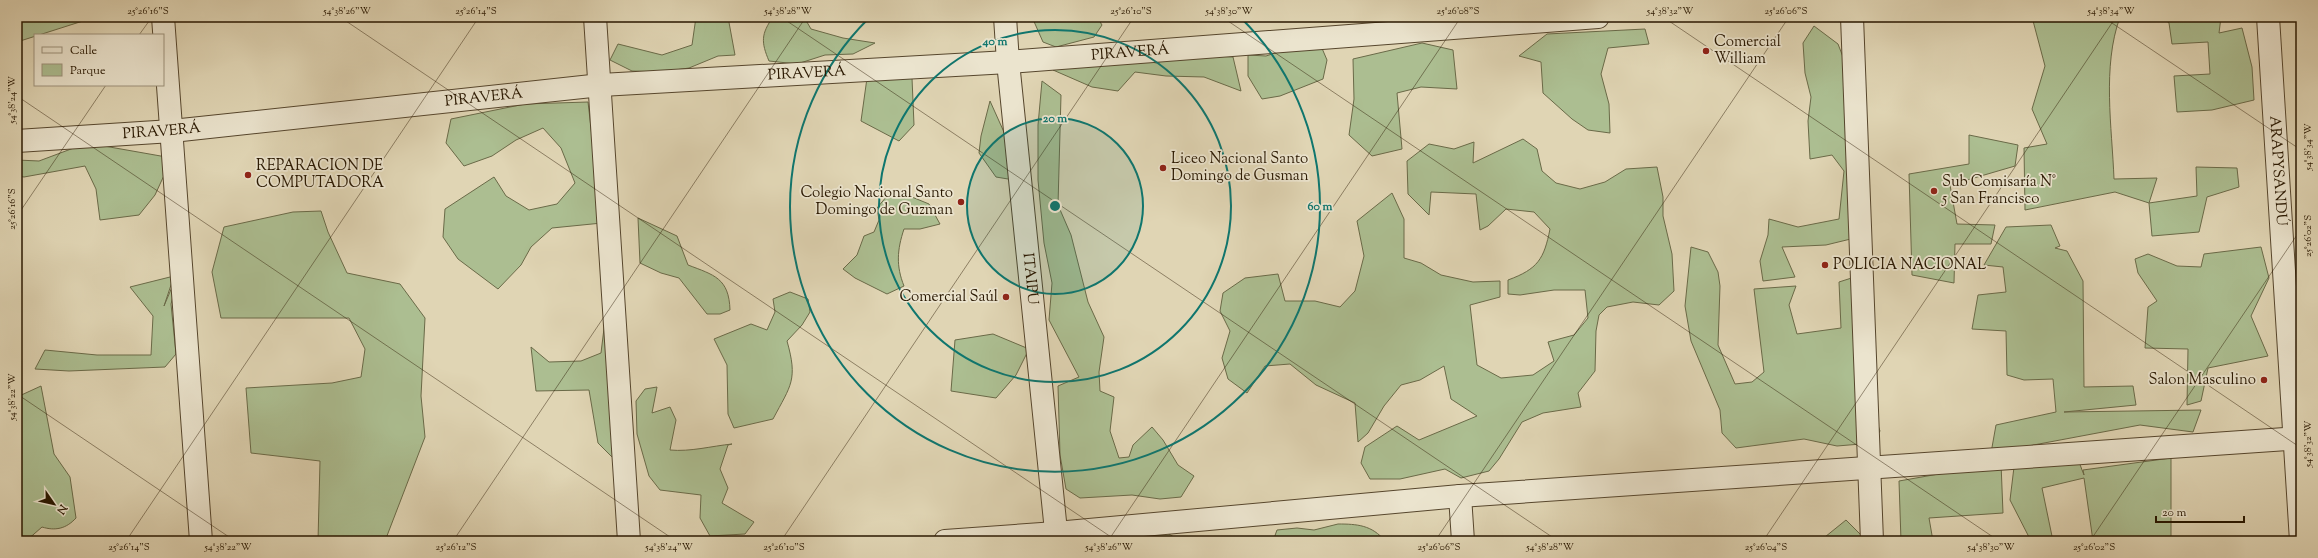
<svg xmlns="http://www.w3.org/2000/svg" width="2318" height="558" viewBox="0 0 2318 558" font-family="'Sorts Mill Goudy',serif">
<rect width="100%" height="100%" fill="#e0d5b4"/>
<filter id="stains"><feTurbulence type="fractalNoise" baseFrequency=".005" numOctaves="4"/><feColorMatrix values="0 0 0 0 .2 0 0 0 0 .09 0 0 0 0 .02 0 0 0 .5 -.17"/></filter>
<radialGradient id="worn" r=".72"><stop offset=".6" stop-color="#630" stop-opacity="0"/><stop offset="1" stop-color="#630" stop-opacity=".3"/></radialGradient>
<g fill="#acbe91" stroke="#6a6a48">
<polygon points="17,17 105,17 86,20 17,42"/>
<polygon points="696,17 728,17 735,55 718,56 689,68 661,72 632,71 610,60 618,44 662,55 692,45"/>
<path d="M773 17H804L811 29 843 38 875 43 853 54 825 55 797 64 769 61C761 42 761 34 773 17Z"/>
<polygon points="1032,17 1097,17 1102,25 1094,37 1056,47 1043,42"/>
<path d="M2032 17H2120C2102 67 2112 127 2114 179L2157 178 2149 203 2197 196 2196 167 2237 168 2239 187 2207 197 2199 232 2152 236 2149 203 2115 192 2025 210 2024 148 2047 144 2032 109 2045 66Z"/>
<polygon points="2162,17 2221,17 2219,33 2242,28 2252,67 2254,100 2212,110 2177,112 2174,76 2210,74 2208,42 2172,44 2169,23"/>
<polygon points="1814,26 1838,44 1850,75 1863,236 1826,245 1782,247 1795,277 1763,281 1760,261 1768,235 1769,219 1798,227 1839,219 1844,171 1832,155 1810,159 1808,121 1811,97 1805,73 1803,43"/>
<polygon points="1645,29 1649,44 1608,48 1601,74 1609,104 1610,133 1588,130 1572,119 1543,93 1541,62 1519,56 1547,34"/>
<polygon points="1318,39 1327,60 1323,79 1280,96 1262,99 1248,76 1248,55 1266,56"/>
<polygon points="1422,43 1453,50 1457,89 1421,87 1397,93 1402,149 1372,156 1349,135 1354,99 1353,59"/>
<polygon points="1182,54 1233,57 1241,91 1204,77 1166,76 1135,72 1118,91 1092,87 1053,70 1078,63 1136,58 1156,63"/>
<polygon points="867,78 912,78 914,125 899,141 861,121"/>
<polygon points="1042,81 1061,95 1058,205 1071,235 1088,302 1104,337 1099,372 1100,391 1114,397 1110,431 1119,458 1129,457 1133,445 1152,427 1163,440 1178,465 1194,476 1181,497 1160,499 1132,495 1080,498 1066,489 1060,455 1058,386 1079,377 1049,320 1052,283 1044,243 1038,180 1038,125"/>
<polygon points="990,101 1017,161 1014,180 996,177 979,153 981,136"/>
<polygon points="588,102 602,223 552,228 531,247 521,265 498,289 458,259 443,237 445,209 494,177 506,196 529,210 557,204 575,183 561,148 543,128 516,140 492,156 464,166 446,143 451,119 525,104"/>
<polygon points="1969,135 2018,145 2015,166 1950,185 1957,224 1995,225 1991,244 1955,244 1954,283 1912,275 1909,174 1969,164"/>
<path d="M1523 139 1537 149 1542 171 1556 183 1580 189 1605 182 1626 169 1657 167 1663 197V216L1672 254 1674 291 1659 305 1633 302 1607 307 1599 315 1596 331 1595 371 1578 393 1581 407 1543 413 1522 422 1499 459 1489 471 1461 478 1445 469 1400 479H1370L1361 463 1365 447 1397 426 1419 440 1477 416 1451 399 1444 366 1420 380 1401 385 1384 406 1368 433 1358 442 1355 403 1316 385 1290 364 1265 366 1247 393 1228 379 1222 358 1230 331 1220 311 1223 293 1245 278 1278 274 1285 301H1315L1340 307 1355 291 1364 256 1357 221 1392 193 1404 219V258L1421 263 1441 275 1473 282 1500 281V297L1470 305 1477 365 1501 378 1533 375 1554 361 1548 342 1574 335 1588 318 1585 290H1554L1520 295 1508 294V280C1538 269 1544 259 1550 229L1534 212 1506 209 1488 226 1480 230 1476 194 1431 192 1429 215 1408 194 1407 161 1429 144 1454 149 1474 142 1473 163Z"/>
<polygon points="87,143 172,158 155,195 139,215 100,220 96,189 85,166 24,177 17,176 17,160 39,161"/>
<path d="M907 195 929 204 940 224 920 229H904C897 250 896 266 904 286L887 294 855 278 843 269 857 255 864 236 874 232 879 220 877 208 887 196Z"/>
<polygon points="321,211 328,232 347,273 400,284 425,318 421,396 425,437 385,541 318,541 320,461 251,453 246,388 332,383 361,377 365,349 349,318 221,318 212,272 224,227 293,212"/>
<path d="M638 218 677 236 688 265C714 275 729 278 730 310L720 314H707L679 278 661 273 640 263Z"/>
<polygon points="2051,225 2060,246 2055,248 2067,251 2083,281 2084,387 2133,386 2136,405 2064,412 2201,410 2193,432 2140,425 1991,453 1996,425 2056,412 2053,379 2024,380 2007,375 2006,331 1972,329 1978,295 2006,292 2003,267 1984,265 2006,227"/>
<polygon points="1691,247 1708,252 1718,272 1720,286 1718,345 1735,384 1752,382 1764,372 1754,289 1796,286 1789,305 1797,334 1841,328 1839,282 1864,274 1869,400 1880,431 1873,443 1837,446 1804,439 1736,448 1722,433 1720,410 1691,341 1685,306"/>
<polygon points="2261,247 2269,278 2251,316 2268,356 2208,368 2201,401 2187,405 2188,349 2145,348 2148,307 2157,301 2138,273 2135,259 2148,254 2177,266 2201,267 2204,254"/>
<polygon points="180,268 171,304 176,354 165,367 69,371 35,369 45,350 97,355 151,355 153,316 130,287 174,276 164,306"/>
<path d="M790 292 808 299 810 312 802 325 787 341C798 380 791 385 773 419L734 428 728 414 727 365 714 339 751 324 767 330 775 312 773 299Z"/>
<polygon points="606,312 617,462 598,443 589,390 536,391 531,347 549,362 581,361 601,353"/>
<polygon points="993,334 1029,349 1016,375 996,398 951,391 955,340"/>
<path d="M41 386 54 454 70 477 76 518C66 529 55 531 42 527L26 541H17V397Z"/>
<path d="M657 387 652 413 670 407 676 420 670 450C690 452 712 446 732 444L728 445 720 469 728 488 722 503 754 522 745 534 710 536 700 518 701 495 660 490 649 476 637 434 636 401 645 389Z"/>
<polygon points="2171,458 2171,541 2093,541 2084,478 2042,488 2053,541 2031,541 2010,500 2014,467 2079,462 2084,475 2083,470"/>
<polygon points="2001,463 2003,513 1929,518 1933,541 1901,541 1899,481"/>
<polygon points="1846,520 1867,541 1820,541"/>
<path d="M1338 524C1357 524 1372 525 1385 541H1273L1277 530 1297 528 1314 530Z"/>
<polygon points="1167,533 1181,541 1086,541"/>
</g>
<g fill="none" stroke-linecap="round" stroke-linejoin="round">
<g stroke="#56462d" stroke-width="24">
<g id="minor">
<polyline points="163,17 201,541"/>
<polyline points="595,17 629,541"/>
<path id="s1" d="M1005 17 1008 62 1057 541"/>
<polyline points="1852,17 1872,541"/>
<path id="s2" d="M2268 17 2301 541"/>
<path id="s3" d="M17 141 172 131 601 85 1008 62 1598 17"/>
<polyline points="1460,496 1463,541"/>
<polyline points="945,541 1056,533 1460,496 2301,438"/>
</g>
</g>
<use href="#minor" stroke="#ebe4ce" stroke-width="22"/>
</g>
<path fill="none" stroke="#281700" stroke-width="1" stroke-opacity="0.45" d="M340 17 1117 541M781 17 1558 541M1222 17 1999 541M1663 17 2301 448M2103 17 2301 150M139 35 152 17M17 96 676 541M17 216 106 85M17 394 235 541M126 541 479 17M453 541 806 17M781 541 1134 17M1108 541 1461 17M1435 541 1789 17M1763 541 2116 17M2090 541 2301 229"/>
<circle cx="1055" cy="206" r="88" fill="#0f766e" fill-opacity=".12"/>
<g fill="none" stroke="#0f766e" stroke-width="2">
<circle cx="1055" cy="206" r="88"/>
<circle cx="1055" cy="206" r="176"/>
<path d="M1242 19A265 265 0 1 1 868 19"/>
</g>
<g fill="#8f2418" stroke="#ebe4ce" stroke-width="1.5">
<circle cx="1706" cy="51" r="4"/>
<circle cx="1163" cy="168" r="4"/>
<circle cx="248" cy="175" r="4"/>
<circle cx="1934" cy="191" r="4"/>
<circle cx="961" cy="202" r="4"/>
<circle cx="1825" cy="265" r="4"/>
<circle cx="1006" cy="297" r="4"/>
<circle cx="2264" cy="380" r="4"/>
</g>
<g text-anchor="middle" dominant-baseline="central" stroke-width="3.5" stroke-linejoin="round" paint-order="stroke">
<g font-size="15" fill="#281700" stroke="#ebe4ce" text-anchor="start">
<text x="1714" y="42">Comercial<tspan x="1714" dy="17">William</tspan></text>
<text x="1171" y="159">Liceo Nacional Santo<tspan x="1171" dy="17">Domingo de Gusman</tspan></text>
<text x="256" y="166">REPARACION DE<tspan x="256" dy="17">COMPUTADORA</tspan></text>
<text x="1942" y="182">Sub Comisaría N°<tspan x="1942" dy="17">5 San Francisco</tspan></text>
<text x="953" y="193" text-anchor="end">Colegio Nacional Santo<tspan x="953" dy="17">Domingo de Guzman</tspan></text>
<text x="1833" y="265">POLICIA NACIONAL</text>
<text x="998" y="297" text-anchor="end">Comercial Saúl</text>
<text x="2256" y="380" text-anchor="end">Salon Masculino</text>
</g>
<g font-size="15" fill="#281700" stroke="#ebe4ce">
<text stroke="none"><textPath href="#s3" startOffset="1117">PIRAVERÁ</textPath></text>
<text stroke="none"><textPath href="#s3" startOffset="793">PIRAVERÁ</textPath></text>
<text stroke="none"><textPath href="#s3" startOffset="469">PIRAVERÁ</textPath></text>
<text stroke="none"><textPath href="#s3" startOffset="145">PIRAVERÁ</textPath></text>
<text stroke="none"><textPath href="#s2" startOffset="154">ARAPYSANDÚ</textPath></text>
<text stroke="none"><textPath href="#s1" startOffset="263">ITAIPU</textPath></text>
</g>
</g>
<circle cx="1055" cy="206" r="6" fill="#0f766e" stroke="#ebe4ce" stroke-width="2"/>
<g font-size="12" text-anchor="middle" font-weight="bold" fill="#0f766e" stroke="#ebe4ce" stroke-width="3.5" stroke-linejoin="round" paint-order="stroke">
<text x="995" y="45">40 m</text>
<text x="1055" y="122">20 m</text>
<text x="1320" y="210">60 m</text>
</g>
<rect width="2318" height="558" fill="none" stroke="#e0d5b4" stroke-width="44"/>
<rect x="34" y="34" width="130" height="52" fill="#ebe4ce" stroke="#9d927c"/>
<rect x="42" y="47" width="20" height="6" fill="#ebe4ce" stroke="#9d927c"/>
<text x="70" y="54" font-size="12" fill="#281700">Calle</text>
<rect x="42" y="64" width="20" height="12" fill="#acbe91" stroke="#9d927c"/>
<text x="70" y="74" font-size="12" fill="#281700">Parque</text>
<g transform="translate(54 504) rotate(124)" stroke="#ebe4ce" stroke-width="3" paint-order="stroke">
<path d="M0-3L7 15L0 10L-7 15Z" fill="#281700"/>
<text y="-6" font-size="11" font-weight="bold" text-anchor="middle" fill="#281700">N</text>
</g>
<path d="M2156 516v6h88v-6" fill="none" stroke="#281700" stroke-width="2"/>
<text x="2162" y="516" font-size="12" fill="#281700" stroke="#ebe4ce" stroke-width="3" paint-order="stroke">20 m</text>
<rect x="22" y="22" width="2274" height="514" fill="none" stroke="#281700" stroke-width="1.5"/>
<g font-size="10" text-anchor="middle" fill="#281700">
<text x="148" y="14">25°26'16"S</text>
<text x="347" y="14">54°38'26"W</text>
<text x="476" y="14">25°26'14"S</text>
<text x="788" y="14">54°38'28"W</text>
<text x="1131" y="14">25°26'10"S</text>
<text x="1229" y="14">54°38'30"W</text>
<text x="1458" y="14">25°26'08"S</text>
<text x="1670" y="14">54°38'32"W</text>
<text x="1786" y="14">25°26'06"S</text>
<text x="2111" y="14">54°38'34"W</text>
<text transform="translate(11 100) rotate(-90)" y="4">54°38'24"W</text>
<text transform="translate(2307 147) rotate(-90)" y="4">54°38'34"W</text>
<text transform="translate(11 209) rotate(-90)" y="4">25°26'16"S</text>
<text transform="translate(2307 236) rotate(-90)" y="4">25°26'02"S</text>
<text transform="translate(11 397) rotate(-90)" y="4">54°38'22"W</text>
<text transform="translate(2307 444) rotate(-90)" y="4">54°38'32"W</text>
<text x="129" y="550">25°26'14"S</text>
<text x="228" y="550">54°38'22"W</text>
<text x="456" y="550">25°26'12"S</text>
<text x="669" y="550">54°38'24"W</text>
<text x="784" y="550">25°26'10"S</text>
<text x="1109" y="550">54°38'26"W</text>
<text x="1439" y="550">25°26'06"S</text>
<text x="1550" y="550">54°38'28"W</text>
<text x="1766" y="550">25°26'04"S</text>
<text x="1991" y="550">54°38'30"W</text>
<text x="2094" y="550">25°26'02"S</text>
</g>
<rect width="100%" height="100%" filter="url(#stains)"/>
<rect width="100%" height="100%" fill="url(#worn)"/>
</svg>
